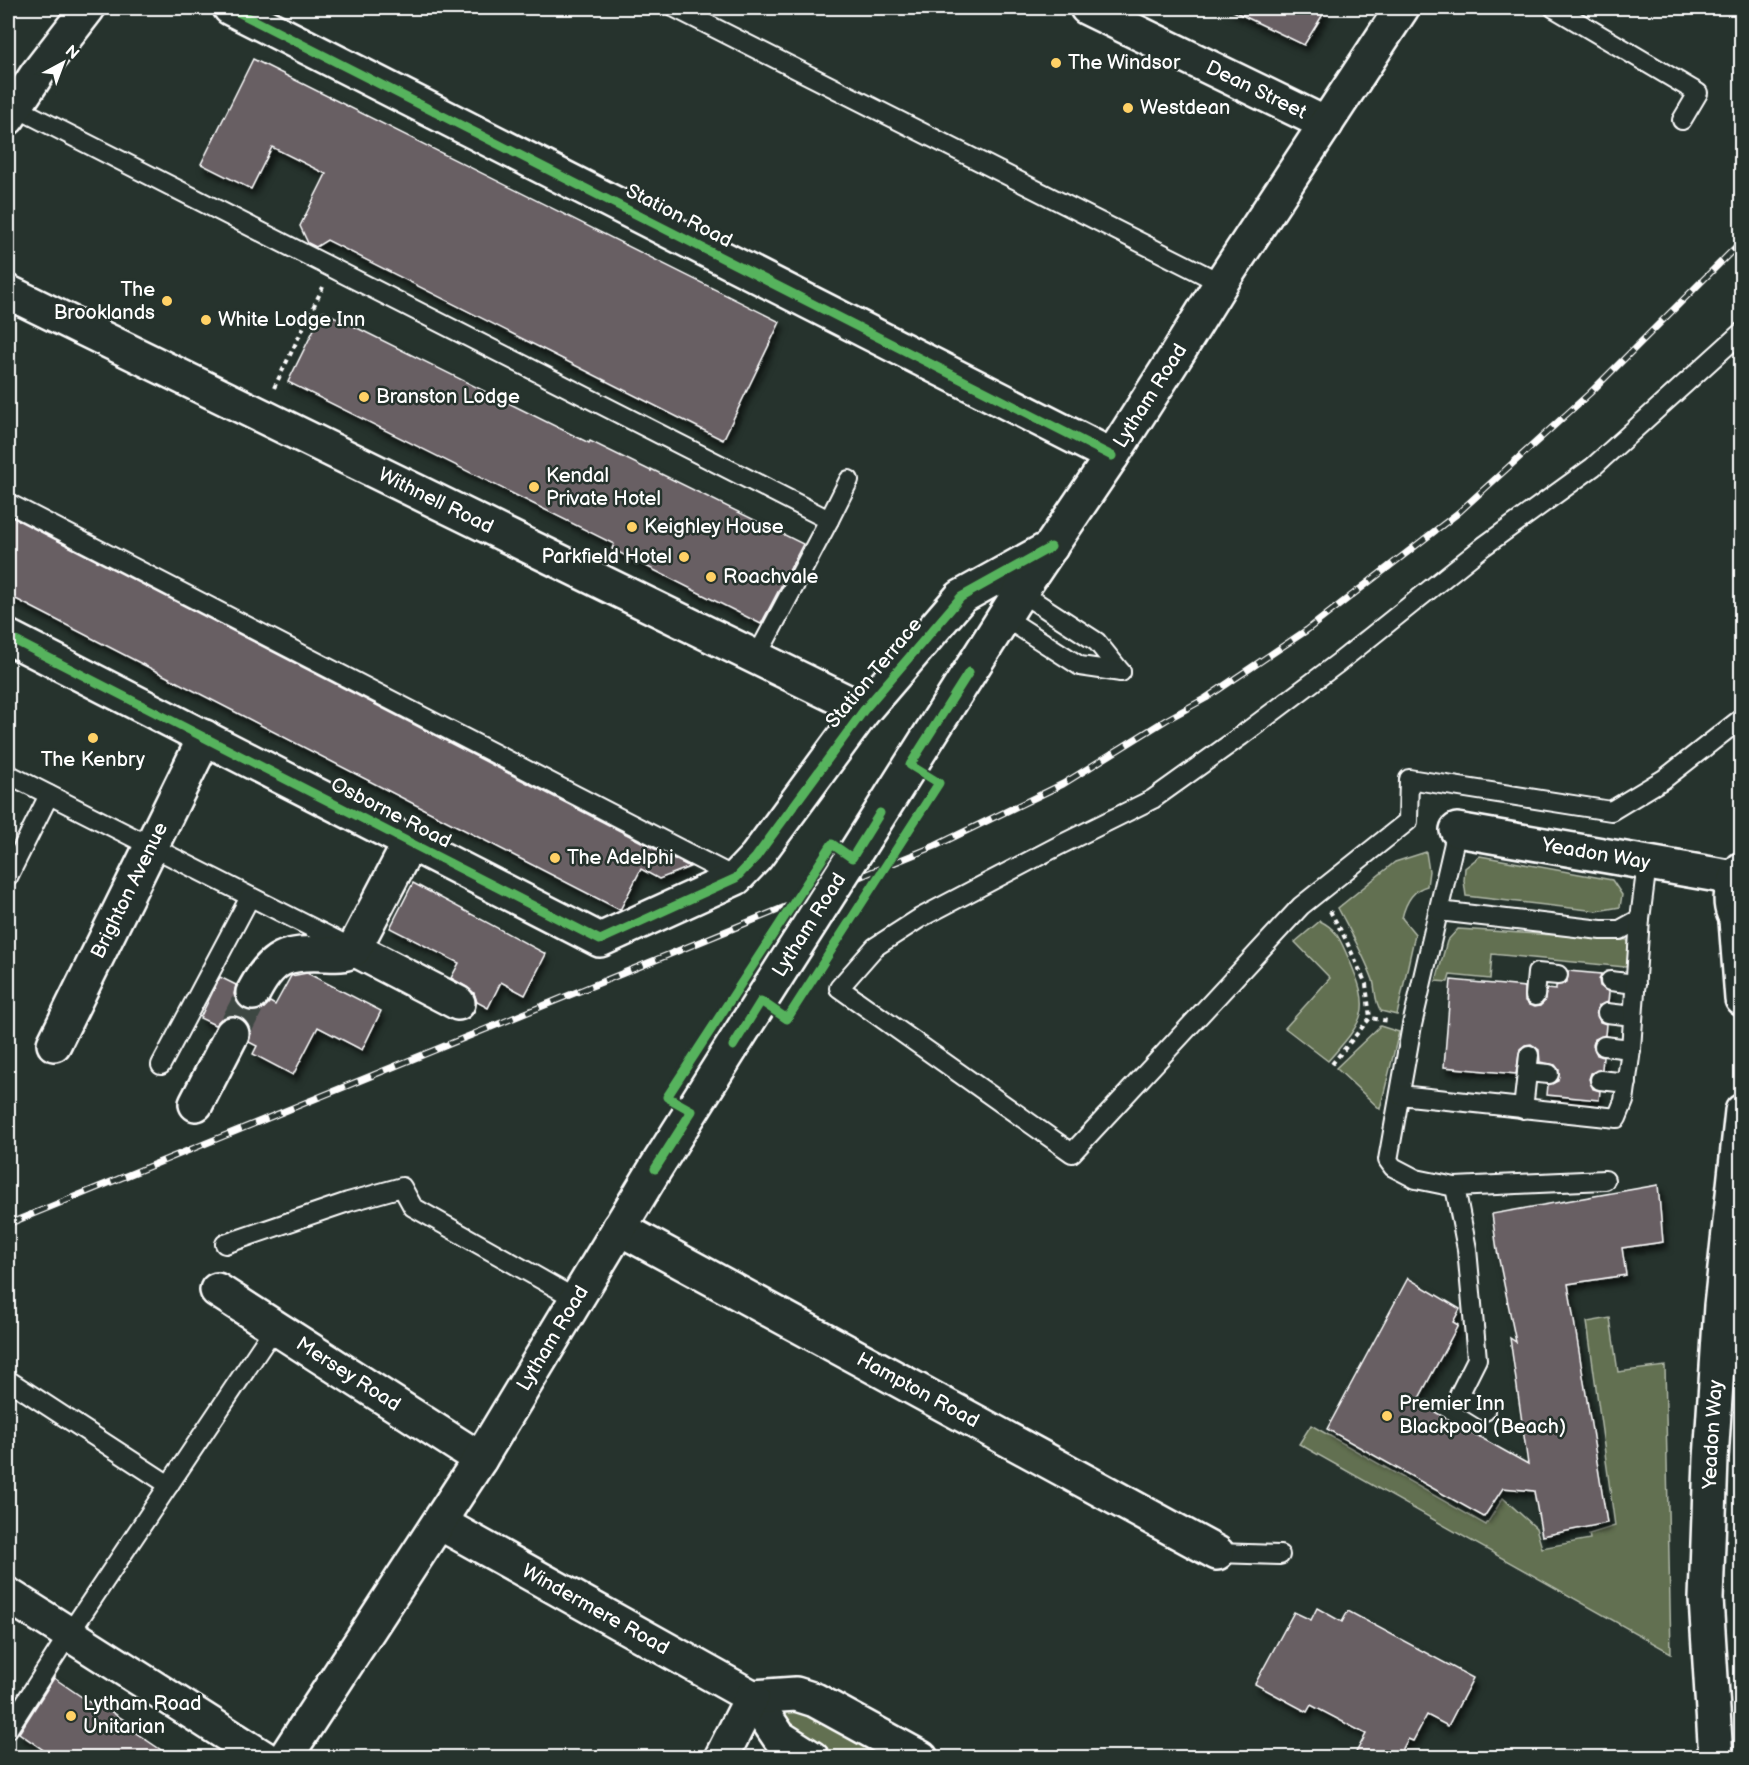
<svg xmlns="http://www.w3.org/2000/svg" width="1749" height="1765" viewBox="0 0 1749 1765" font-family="'Balsamiq Sans',sans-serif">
<defs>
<filter id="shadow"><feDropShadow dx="3.5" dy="6" stdDeviation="3" flood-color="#0009"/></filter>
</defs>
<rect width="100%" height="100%" fill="#26332d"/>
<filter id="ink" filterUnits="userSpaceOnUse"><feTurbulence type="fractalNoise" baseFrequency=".0167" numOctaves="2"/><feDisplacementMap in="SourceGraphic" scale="12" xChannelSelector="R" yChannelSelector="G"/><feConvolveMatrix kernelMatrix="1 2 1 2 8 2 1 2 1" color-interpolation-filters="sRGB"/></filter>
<g filter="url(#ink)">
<g fill="#627051" stroke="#b0b8a8" stroke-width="1.5">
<path d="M1426 852 1429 871 1427 886C1412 890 1405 905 1402 918L1415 934 1397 1015 1381 1011C1374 1001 1376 991 1373 980 1364 955 1350 931 1338 908L1395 862Z"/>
<polygon points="1480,856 1612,880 1622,895 1620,907 1597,911 1466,896 1464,881 1465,868"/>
<path d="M1320 921C1337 929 1340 940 1348 957 1372 1011 1366 1018 1328 1061L1285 1028 1330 978 1295 942Z"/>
<polygon points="1458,929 1620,939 1627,940 1634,948 1630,965 1625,967 1492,954 1490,979 1450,975 1448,982 1436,981 1447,941"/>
<polygon points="1380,1026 1399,1032 1380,1109 1336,1068"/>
<polygon points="1610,1318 1618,1372 1665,1366 1671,1653 1299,1444 1311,1425 1486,1525 1503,1498 1536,1528 1542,1548 1590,1539 1589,1534 1615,1526 1587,1322"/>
<polygon points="785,1694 921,1757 812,1757 768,1721"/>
</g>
<g fill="#685e64" stroke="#fff" stroke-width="1.5" filter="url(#shadow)">
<polygon points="1227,8 1327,8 1304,45"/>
<polygon points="253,59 780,322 723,440 327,240 316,247 308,243 300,226 326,174 272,147 251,189 201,164"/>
<polygon points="323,311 589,443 590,441 651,471 651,469 803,544 761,624 612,549 614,544 288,382"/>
<polygon points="8,515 690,867 659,879 641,869 620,910 8,595"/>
<polygon points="413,883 546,954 525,995 501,982 488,1008 477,1002 474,993 467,987 451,978 459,963 390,928"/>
<polygon points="1568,971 1601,974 1599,980 1600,986 1609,992 1608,1002 1598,1006 1596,1012 1600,1022 1606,1024 1605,1035 1595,1039 1593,1045 1597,1055 1603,1057 1602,1069 1591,1073 1589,1079 1593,1089 1600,1091 1599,1100 1547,1095 1548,1085 1558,1081 1559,1070 1555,1065 1540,1062 1539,1050 1531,1044 1525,1045 1520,1049 1516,1074 1444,1067 1451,980 1525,987 1525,1001 1529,1005 1535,1007 1540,1006 1544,1002 1547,989 1556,990 1556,986 1567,982"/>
<polygon points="307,973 381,1011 362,1050 318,1027 293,1075 253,1054 257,1046 249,1042 251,1033 248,1024 241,1018 231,1015 221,1019 215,1025 200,1018 220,977 236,985 234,994 237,1003 244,1010 254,1012 263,1009 270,1002 275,1005 291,976"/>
<polygon points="1658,1185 1663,1242 1622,1248 1626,1275 1568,1284 1607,1523 1542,1536 1534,1491 1503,1488 1484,1517 1327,1429 1408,1278 1460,1309 1453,1322 1458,1325 1417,1402 1528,1464 1510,1338 1516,1342 1497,1250 1492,1214"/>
<polygon points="1317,1608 1342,1622 1348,1611 1473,1678 1448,1726 1427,1715 1413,1741 1408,1739 1398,1758 1353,1758 1366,1734 1311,1705 1307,1712 1255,1684 1294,1612 1311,1620"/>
<polygon points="54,1678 98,1708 101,1705 132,1725 130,1729 173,1758 55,1758 19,1733"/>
</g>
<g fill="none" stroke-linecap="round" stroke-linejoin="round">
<polyline stroke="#3c4742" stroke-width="33" stroke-dasharray="33 16" stroke-linecap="butt" points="232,1034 253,993"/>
<g stroke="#fff" stroke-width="22">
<g id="lane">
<polyline points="675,8 1221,283"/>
<polyline points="1554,8 1698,93 1682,120"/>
<polyline points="9,104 829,520 756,658"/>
<polyline points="1742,332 1593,467 1484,546 1338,663 1241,736 1153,799 1058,846 920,918 875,947 839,988 1072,1153 1301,906 1408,821 1409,779 1611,811 1664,779 1742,718"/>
<polyline points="8,503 736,878"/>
<polyline points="829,520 849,480"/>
<polyline points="1020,592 1097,642 1121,672"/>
<polyline points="1004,617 1080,666 1121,672"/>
<polyline points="8,774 352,948"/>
<polyline points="1457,830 1412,1025 1388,1160 1393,1167 1416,1179 1455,1187 1605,1180"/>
<polyline points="8,877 49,795"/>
<polyline points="1439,911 1601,930 1620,930 1640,919 1647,864"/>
<polyline points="1610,981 1636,984"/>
<polyline points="1535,996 1537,973 1558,975"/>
<polyline points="1607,1013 1633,1016"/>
<polyline points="1604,1046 1631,1049"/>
<polyline points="161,1065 250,897"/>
<polyline points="1527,1072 1549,1074"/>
<polyline points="1600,1080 1627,1083"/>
<polyline points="1400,1095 1617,1118 1624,1101 1631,1049 1640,919"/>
<polyline points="1523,1109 1529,1055"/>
<polyline points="1455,1187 1467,1249 1477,1359 1459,1395 1485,1411"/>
<polyline points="225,1244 348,1202 402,1187 413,1207 576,1299"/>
<polyline points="8,1380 169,1485"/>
<polyline points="1217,1553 1280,1555"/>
<polyline points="8,1729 69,1634 274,1328"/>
</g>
</g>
<g stroke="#fff" stroke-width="38">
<g id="street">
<polyline points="230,8 1112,456"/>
<path id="s1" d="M1087 8 1326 124"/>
<polyline points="8,118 37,74 88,8"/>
<path id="s2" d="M8 292 864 710"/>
<polyline points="8,637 600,940 736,878 756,857 864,710 961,597 1051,547"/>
<path id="s3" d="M1457 830 1735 878"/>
<polyline points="354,949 458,1003"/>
<path d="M253 993C272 956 287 952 326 954 337 954 345 956 354 949L410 842"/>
<path id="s4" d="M54 1044 205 737"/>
<polyline points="196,1104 232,1034"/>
<path id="s5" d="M619 1228 1217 1553"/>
<path id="s6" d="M217 1290 480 1459"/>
<path id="s7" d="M440 1523 752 1697 779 1737 812 1758"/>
<polyline points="8,1595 264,1758"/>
<polyline points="752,1697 796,1694 815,1700 921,1758"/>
<polyline points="721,1758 752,1697"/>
</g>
</g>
<g stroke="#fff" stroke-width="38">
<g id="secondary">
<path id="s8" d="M852 858 1020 592 1112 456 1179 351 1221 283 1402 8"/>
<path d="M1742 869C1729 888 1726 908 1742 927"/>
<polyline points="1736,920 1742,999"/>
<path id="s9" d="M285 1758 480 1459 655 1169 761 1001"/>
<path id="s10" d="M1716 1758 1706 1599 1711 1459 1721 1306 1742 1111"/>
</g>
</g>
<g stroke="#fff" stroke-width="4" stroke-dasharray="4.5 4.5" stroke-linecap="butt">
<polyline points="274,388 323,287"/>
<polyline points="1330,911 1345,938 1366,984 1370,1018"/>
<polyline points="1332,1064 1370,1018 1389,1021"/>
</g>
<use href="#lane" stroke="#26332d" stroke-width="18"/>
<use href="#street" stroke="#26332d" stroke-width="33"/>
<use href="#secondary" stroke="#26332d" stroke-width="33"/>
<g stroke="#fff" stroke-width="7">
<polyline id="rail" points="8,1224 935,846 1063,784 1166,720 1206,698 1307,630 1458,513 1590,393 1742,241"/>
</g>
<use href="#rail" stroke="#26332d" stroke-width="4.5" stroke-dasharray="14" stroke-linecap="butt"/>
<g stroke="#fff" stroke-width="38" stroke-linecap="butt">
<g id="secondary-bridge">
<path id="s11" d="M761 1001 852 858"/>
</g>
</g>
<use href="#secondary-bridge" stroke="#26332d" stroke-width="33"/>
<g stroke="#26332d" stroke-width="13">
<g id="cycleway">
<polyline points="230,8 1112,456"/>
<polyline points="8,637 600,940 736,878 756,857 864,710 961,597 1051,547"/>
<polyline points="733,1046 761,1001 787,1019 939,783 910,765 969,672"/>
<polyline points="655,1169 692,1111 667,1097 832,844 852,858 880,813"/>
</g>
</g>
<use href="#cycleway" stroke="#56b35d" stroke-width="9"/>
</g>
</g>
<g fill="#ffd166" stroke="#26332d" stroke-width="2">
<circle cx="1056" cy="63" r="6"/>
<circle cx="1128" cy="108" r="6"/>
<circle cx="167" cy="301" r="6"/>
<circle cx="206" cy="320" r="6"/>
<circle cx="364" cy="397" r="6"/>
<circle cx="534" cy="487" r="6"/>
<circle cx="632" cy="527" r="6"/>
<circle cx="684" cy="557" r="6"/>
<circle cx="711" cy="577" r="6"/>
<circle cx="93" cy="738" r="6"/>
<circle cx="555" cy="858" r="6"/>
<circle cx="1387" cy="1416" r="6"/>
<circle cx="71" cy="1716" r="6"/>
</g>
<g text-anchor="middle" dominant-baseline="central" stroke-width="5" stroke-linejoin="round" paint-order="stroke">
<g font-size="20" fill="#fff" stroke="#26332d" text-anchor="start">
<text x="1068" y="63">The Windsor</text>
<text x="1140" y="108">Westdean</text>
<text x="155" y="290" text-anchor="end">The<tspan x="155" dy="23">Brooklands</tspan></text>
<text x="218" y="320">White Lodge Inn</text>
<text x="376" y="397">Branston Lodge</text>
<text x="546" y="476">Kendal<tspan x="546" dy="23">Private Hotel</tspan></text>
<text x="644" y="527">Keighley House</text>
<text x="672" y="557" text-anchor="end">Parkfield Hotel</text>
<text x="723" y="577">Roachvale</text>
<text x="93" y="760" text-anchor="middle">The Kenbry</text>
<text x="567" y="858">The Adelphi</text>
<text x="1399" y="1404">Premier Inn<tspan x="1399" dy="23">Blackpool (Beach)</tspan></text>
<text x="83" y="1704">Lytham Road<tspan x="83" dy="23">Unitarian</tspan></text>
</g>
<g font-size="20" fill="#fff" stroke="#26332d">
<text stroke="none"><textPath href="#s1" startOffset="188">Dean Street</textPath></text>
<text transform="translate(679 216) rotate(27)">Station Road</text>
<text stroke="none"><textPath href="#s8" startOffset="550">Lytham Road</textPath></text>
<text stroke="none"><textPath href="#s2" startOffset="476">Withnell Road</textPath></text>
<text transform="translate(874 673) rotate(-50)">Station Terrace</text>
<text transform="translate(391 813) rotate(27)">Osborne Road</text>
<text stroke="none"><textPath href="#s3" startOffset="141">Yeadon Way</textPath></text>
<text stroke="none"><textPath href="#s4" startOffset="171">Brighton Avenue</textPath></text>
<text stroke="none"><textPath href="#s11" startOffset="90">Lytham Road</textPath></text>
<text stroke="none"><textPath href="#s9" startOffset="498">Lytham Road</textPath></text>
<text stroke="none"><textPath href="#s6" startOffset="156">Mersey Road</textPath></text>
<text stroke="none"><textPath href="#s5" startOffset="340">Hampton Road</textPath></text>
<text stroke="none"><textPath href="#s10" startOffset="324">Yeadon Way</textPath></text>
<text stroke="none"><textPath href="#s7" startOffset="178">Windermere Road</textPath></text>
</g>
</g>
<rect width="1749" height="1765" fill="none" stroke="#26332d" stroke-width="30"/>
<rect x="15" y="15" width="1719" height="1735" fill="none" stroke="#fff" stroke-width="2" filter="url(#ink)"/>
<g transform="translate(63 63) rotate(41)" stroke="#26332d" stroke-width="4.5" paint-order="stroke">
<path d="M0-4.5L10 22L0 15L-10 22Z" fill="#ffffff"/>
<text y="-9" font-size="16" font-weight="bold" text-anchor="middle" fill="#ffffff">N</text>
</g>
</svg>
